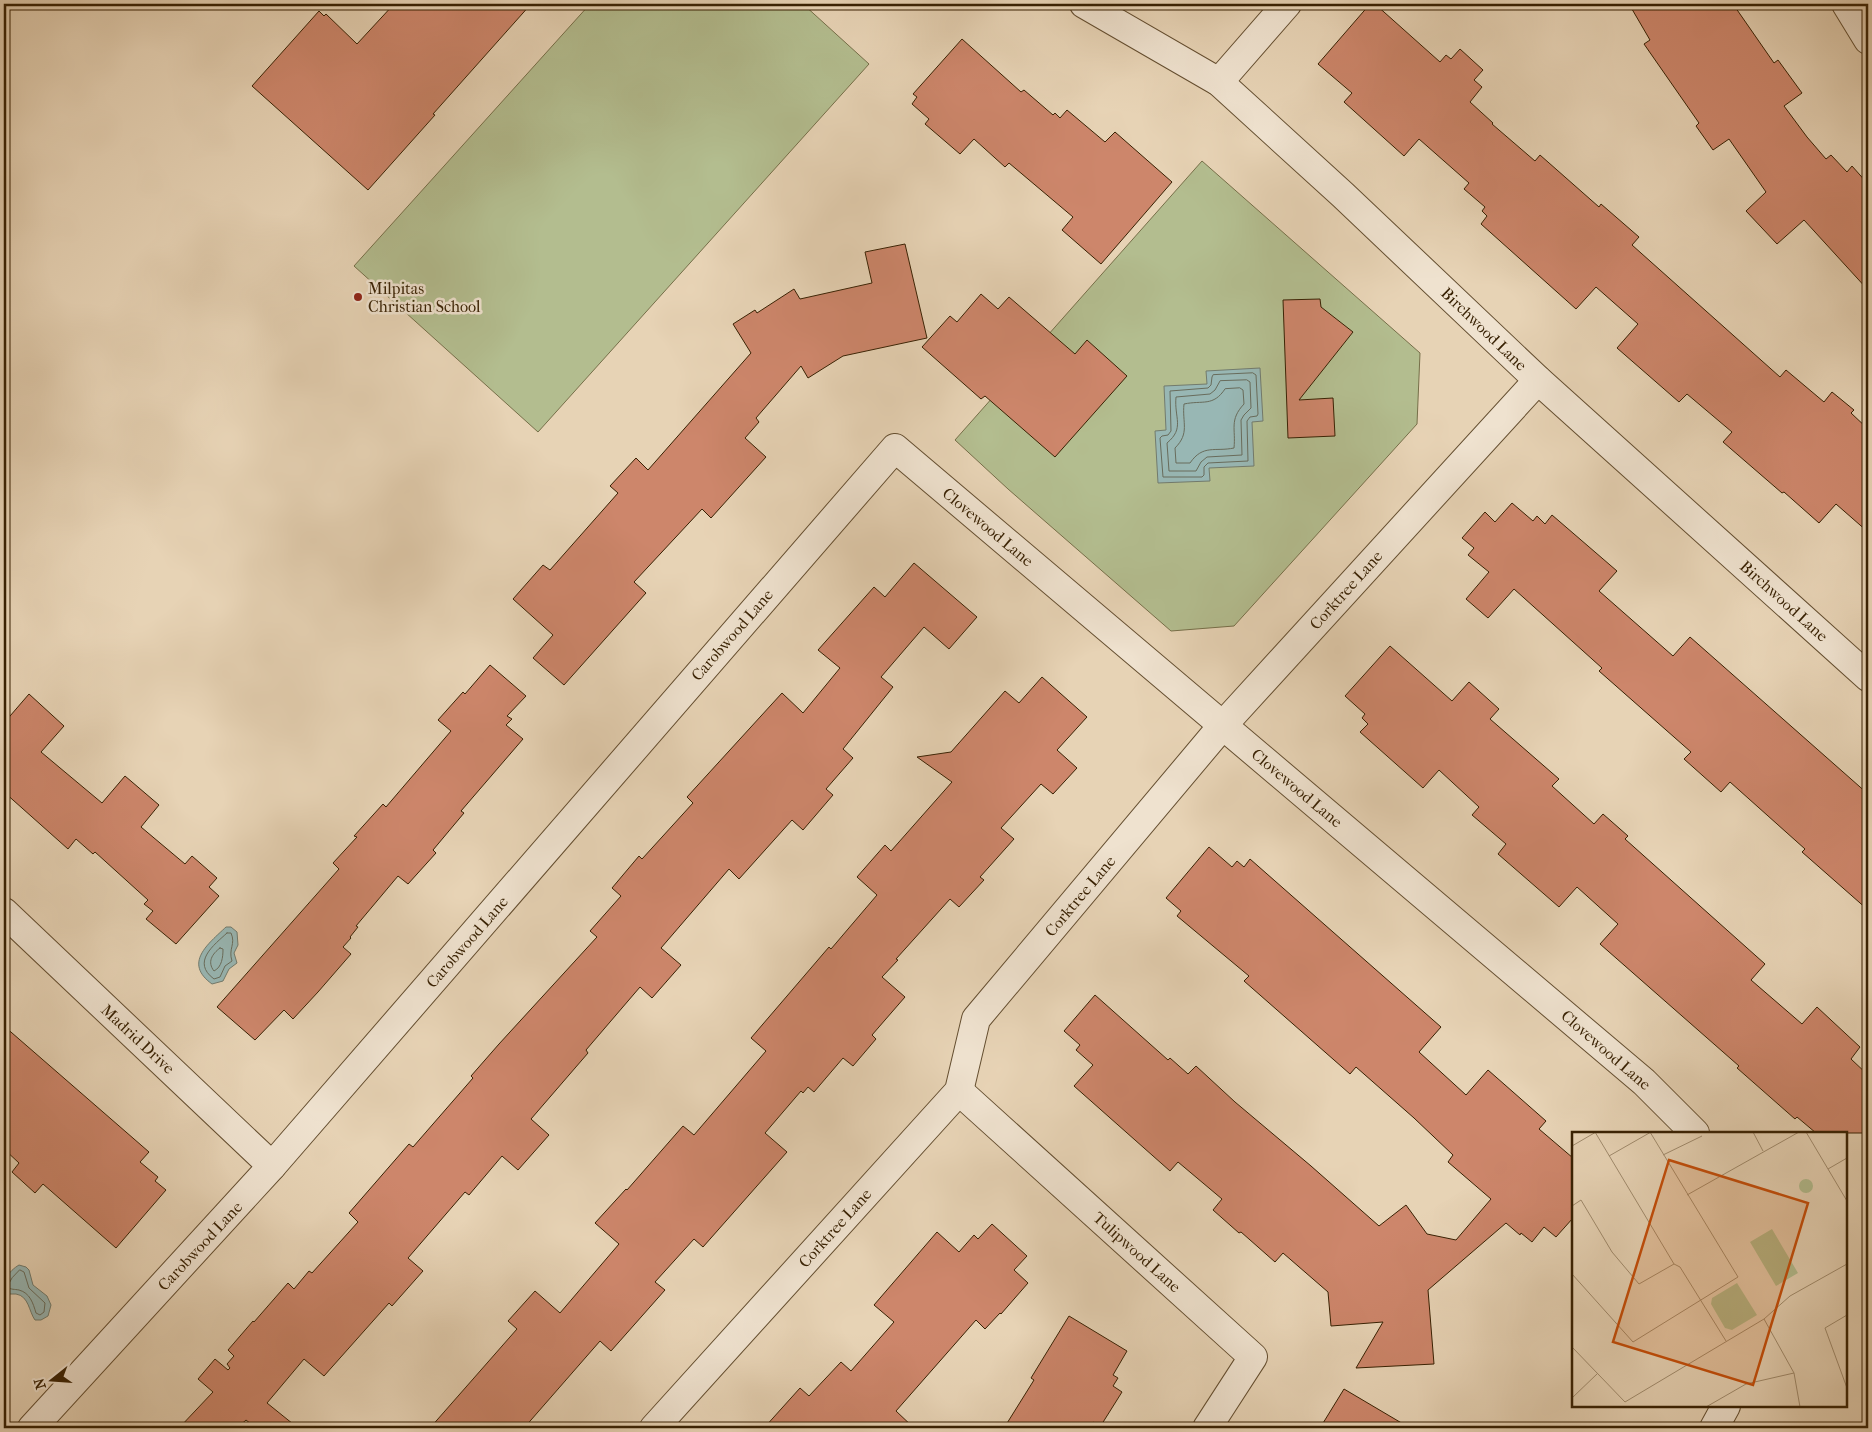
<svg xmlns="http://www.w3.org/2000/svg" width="1872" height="1432" viewBox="0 0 1872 1432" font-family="'IM FELL French Canon',serif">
<rect width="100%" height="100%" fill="#e7d3b5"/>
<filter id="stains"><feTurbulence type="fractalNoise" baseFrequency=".004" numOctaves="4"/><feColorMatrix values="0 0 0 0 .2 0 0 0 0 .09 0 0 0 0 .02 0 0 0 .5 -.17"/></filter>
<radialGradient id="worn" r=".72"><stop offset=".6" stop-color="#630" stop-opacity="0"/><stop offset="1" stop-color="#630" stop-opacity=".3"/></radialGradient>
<g fill="#b3bd8f" stroke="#766f49">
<polygon points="590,4 803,4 869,64 538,432 354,266"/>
<polygon points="1202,161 1420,353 1417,424 1234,626 1171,631 1008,489 955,440"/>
</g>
<g fill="#98b7b4" stroke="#727b6d">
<polygon points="1260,368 1263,421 1252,422 1254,466 1209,468 1210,481 1158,483 1155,431 1166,430 1164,386 1207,384 1206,371"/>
<path d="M226 927H231L237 932 238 945 234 953 237 963 229 969 223 981 212 984C183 963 208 944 226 927Z"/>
<path d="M19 1265 26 1267 29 1270 33 1285 47 1296 51 1305 48 1316 41 1320H35C29 1312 29 1296 16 1294 13 1294 10 1294 7 1294 0 1282 9 1271 19 1265Z"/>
</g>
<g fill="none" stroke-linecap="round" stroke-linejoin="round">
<g stroke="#686c5c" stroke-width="1">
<polygon points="1253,373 1256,375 1258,414 1257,416 1250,417 1247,421 1248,461 1208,463 1204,467 1204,475 1202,477 1163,477 1160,438 1162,436 1168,435 1171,431 1170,391 1208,388 1211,385 1212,377 1213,375"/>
<path d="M1247 380 1250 382 1251 408 1244 415 1241 420 1242 455 1207 457 1201 462 1196 471H1169L1167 443C1185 428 1174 418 1176 397L1210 394 1215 390 1220 381Z"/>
<path d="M1240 388 1243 390 1244 404C1229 420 1236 429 1234 448 1215 452 1203 444 1190 463H1176L1175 448C1190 433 1182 423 1184 404 1203 400 1213 407 1225 389Z"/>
<path d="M227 933H231C236 944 228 949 232 961L225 966 220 977 214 979C191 962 214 945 227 933Z"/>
<path d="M220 948 223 949C223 957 222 967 214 971 207 962 212 954 220 948Z"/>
<path d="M20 1270 24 1272 29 1288 45 1303 44 1312 40 1315 36 1313C33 1303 30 1293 19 1290 14 1289 12 1290 7 1287L12 1278Z"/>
</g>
</g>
<g fill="#cd866b" stroke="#382103">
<polygon points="394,4 531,4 433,114 435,115 368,190 252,86 319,11 324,16 326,14 357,44"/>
<polygon points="1370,4 1375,4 1440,62 1446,55 1451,59 1460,49 1483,70 1474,80 1482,87 1470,102 1493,123 1492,124 1535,161 1540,155 1599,207 1601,204 1639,237 1632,245 1780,377 1786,370 1824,402 1832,392 1854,410 1851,413 1868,429 1868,532 1836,504 1819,523 1784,492 1782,493 1723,442 1732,432 1687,394 1679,402 1617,348 1638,324 1596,287 1576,309 1481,224 1487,216 1482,211 1485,207 1464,189 1469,183 1419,139 1404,156 1344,102 1352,93 1318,64"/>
<polygon points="1629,4 1733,4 1774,63 1778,60 1802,93 1784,106 1807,137 1826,159 1831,155 1847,172 1852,166 1868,184 1868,290 1804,220 1777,244 1746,211 1766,192 1729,139 1713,150 1696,126 1699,123 1644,44 1650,40"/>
<polygon points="962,39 1021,92 1024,90 1053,115 1055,113 1060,118 1067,110 1105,142 1115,132 1172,182 1101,264 1062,230 1073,217 1009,163 1005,167 974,139 960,154 925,124 929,119 912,104 917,97 913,94"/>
<polygon points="905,244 927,338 843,356 808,378 801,366 756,418 759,422 745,438 766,457 711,518 702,509 634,582 646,593 564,685 533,658 553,635 513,599 543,565 550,570 618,493 610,486 636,458 648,470 751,353 733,324 755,310 757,313 794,289 800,299 872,283 865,252"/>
<polygon points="981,294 998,309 1009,297 1075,354 1087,340 1127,376 1055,457 985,396 981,399 922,347 950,316 957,322"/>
<polygon points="1320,299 1321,307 1353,332 1299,400 1333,398 1335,436 1288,438 1283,300"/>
<polygon points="1512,503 1533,521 1537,516 1545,524 1552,515 1617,571 1599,591 1673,656 1690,637 1868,794 1868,910 1802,852 1805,849 1730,782 1721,792 1684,759 1691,752 1599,671 1602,668 1514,589 1488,618 1466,599 1489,572 1468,555 1474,548 1462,538 1485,512 1495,522"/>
<polygon points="914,563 977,617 949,649 924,627 881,677 893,687 843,749 853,758 826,789 833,795 803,830 792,820 739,879 729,869 661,948 681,965 652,998 640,987 586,1050 588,1053 531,1119 549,1135 518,1170 502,1156 469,1195 465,1192 408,1258 423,1271 392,1306 389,1303 324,1376 304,1359 267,1403 298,1428 256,1428 246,1420 237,1428 179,1428 213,1392 198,1379 215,1359 228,1370 230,1368 227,1364 234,1356 228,1350 253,1321 254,1322 288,1283 294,1289 309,1271 312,1273 358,1222 349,1213 409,1144 413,1147 473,1078 471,1076 499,1044 597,937 590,931 621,896 612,888 639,856 642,859 693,803 687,797 782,693 803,713 840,668 818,650 874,587 885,597"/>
<polygon points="1390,646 1452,701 1469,682 1499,709 1490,719 1559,779 1552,786 1594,824 1603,814 1628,836 1625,839 1765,964 1751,980 1802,1024 1817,1007 1860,1047 1851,1059 1868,1075 1868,1133 1816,1133 1797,1117 1795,1119 1737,1068 1739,1066 1600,944 1618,924 1577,887 1559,907 1498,854 1506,844 1472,815 1479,807 1439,770 1423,788 1360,732 1368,724 1362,718 1365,714 1345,696"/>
<polygon points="490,665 526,696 507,716 512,719 506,725 523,739 461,811 464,813 433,850 436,853 408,884 398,876 356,926 358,927 350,937 351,938 343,947 351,954 318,992 293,1019 284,1010 255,1040 217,1007 339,869 333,863 357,837 354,836 383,804 386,807 451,731 438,720 463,692 465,694"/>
<polygon points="1042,677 1087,717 1057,750 1077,768 1053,794 1041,784 1001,828 1014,839 980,877 984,880 959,907 950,899 896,959 898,960 882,977 905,997 872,1035 876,1039 853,1066 843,1058 814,1092 808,1087 803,1093 801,1091 765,1133 787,1152 703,1247 694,1239 655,1282 665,1290 611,1351 600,1341 524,1428 430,1428 517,1329 508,1321 535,1291 560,1313 619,1244 595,1223 626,1189 627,1190 683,1126 694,1135 766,1051 751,1038 829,947 831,949 877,895 857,877 885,845 891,851 952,782 917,757 951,752 1005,691 1019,703"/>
<polygon points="29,694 64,726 41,752 102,803 125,776 159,805 141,827 185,864 192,856 217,878 209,887 219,896 176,944 146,919 153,911 144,904 148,900 95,852 93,854 76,839 68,849 4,792 4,723"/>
<polygon points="1209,847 1232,867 1237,861 1244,867 1250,859 1441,1027 1419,1052 1466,1095 1488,1070 1546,1121 1539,1129 1573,1158 1573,1218 1556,1237 1544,1227 1532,1242 1521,1233 1520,1235 1506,1223 1428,1290 1434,1364 1356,1368 1383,1322 1331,1326 1328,1292 1283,1253 1275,1262 1241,1232 1239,1233 1213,1210 1222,1199 1178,1162 1170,1171 1074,1086 1093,1065 1076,1050 1080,1045 1064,1031 1095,995 1168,1060 1170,1058 1188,1074 1196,1066 1235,1102 1311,1166 1379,1226 1406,1205 1427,1234 1456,1240 1491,1199 1448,1162 1453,1155 1414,1118 1356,1067 1350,1074 1244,981 1249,976 1177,916 1181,911 1166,898"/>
<polygon points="4,1026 149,1152 140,1162 158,1177 155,1181 166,1190 116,1248 43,1184 35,1193 12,1172 19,1163 4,1149"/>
<polygon points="992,1224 1027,1256 1014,1270 1028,1283 1001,1314 1000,1313 985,1329 976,1320 896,1411 914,1428 764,1428 800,1388 809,1396 841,1362 851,1371 894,1322 874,1305 937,1232 959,1252 974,1235 978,1239"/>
<polygon points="1069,1316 1127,1351 1113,1375 1118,1378 1113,1386 1122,1392 1100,1427 1093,1422 1089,1428 1004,1428 1034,1380 1031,1378"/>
<polygon points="1344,1389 1410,1428 1320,1428"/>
</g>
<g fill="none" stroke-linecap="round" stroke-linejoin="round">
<g stroke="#644e30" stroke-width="30">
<g id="minor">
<polyline points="1084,4 1219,82 1343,195 1538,380 1868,677"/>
<polyline points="1846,4 1868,40"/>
<polyline points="1219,82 1287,4"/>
<polyline points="4,912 272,1166"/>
<polyline points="959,1091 1253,1357 1207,1428"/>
<polyline points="32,1428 272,1166 895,448 1644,1082 1695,1133"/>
<polyline points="654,1428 959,1091 976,1019 1223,725 1538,380"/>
<polyline points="1714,1428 1726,1406"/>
</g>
</g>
<use href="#minor" stroke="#efe2cf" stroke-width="28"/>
</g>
<circle fill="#8f2418" stroke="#efe2cf" stroke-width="2" cx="358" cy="297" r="5"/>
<g text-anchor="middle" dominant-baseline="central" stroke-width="5" stroke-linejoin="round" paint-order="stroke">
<g font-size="16" fill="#382103" stroke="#efe2cf" text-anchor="start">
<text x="368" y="288">Milpitas<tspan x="368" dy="18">Christian School</tspan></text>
</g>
<g font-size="16" fill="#382103" stroke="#efe2cf">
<text transform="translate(1484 329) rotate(44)">Birchwood Lane</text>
<text transform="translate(988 527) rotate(40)">Clovewood Lane</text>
<text transform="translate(1346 590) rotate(-48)">Corktree Lane</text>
<text transform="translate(1784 601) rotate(42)">Birchwood Lane</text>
<text transform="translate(732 635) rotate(-49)">Carobwood Lane</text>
<text transform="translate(1297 788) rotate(40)">Clovewood Lane</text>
<text transform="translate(1080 896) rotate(-50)">Corktree Lane</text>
<text transform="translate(467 942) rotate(-49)">Carobwood Lane</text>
<text transform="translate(138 1039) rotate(43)">Madrid Drive</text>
<text transform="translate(1606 1050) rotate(41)">Clovewood Lane</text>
<text transform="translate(835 1228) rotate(-48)">Corktree Lane</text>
<text transform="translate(200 1246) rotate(-47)">Carobwood Lane</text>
<text transform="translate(1137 1252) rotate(42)">Tulipwood Lane</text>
</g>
</g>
<g transform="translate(1572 1132)">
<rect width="275" height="275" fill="#e7d3b5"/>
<path d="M227 54a7 7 0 1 1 14 0a7 7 0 1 1-14 0ZM200 97 226 141 204 154 178 110ZM165 151 185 183 160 198 153 196 139 172 140 166Z" fill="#b3bd8f"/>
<path fill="none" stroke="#a18c6e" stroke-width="1" d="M23 0 102 132 108 135 154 209M181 0 191 19M234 0 275 69M0 14 24 0M91 23 130 4M37 24 79 0M256 37 275 26M115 63 227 0M0 74 9 68 40 120 67 152 102 132M0 142 61 210 166 145 78 0M275 183 253 196 275 256M192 187 222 241 228 275M0 215 53 270 192 187 218 164 275 132M0 266 26 241M134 275 174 252 222 241"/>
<path fill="#c54e0a" fill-opacity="0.15" stroke="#c54e0a" stroke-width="2.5" d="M97 28 236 71 181 253 41 210Z"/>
<rect width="275" height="275" fill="none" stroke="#382103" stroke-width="2.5"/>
</g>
<rect width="1872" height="1432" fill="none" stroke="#e7d3b5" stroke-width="20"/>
<rect x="5" y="5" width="1862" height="1422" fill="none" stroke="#382103" stroke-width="2.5"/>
<rect x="10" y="10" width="1852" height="1412" fill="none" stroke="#382103"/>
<g transform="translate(52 1380) rotate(253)" stroke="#efe2cf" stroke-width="4" paint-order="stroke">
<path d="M0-4L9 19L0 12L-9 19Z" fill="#382103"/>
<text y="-8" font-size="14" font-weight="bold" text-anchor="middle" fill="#382103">N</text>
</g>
<rect width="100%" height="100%" filter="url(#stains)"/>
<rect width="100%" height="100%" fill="url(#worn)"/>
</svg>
